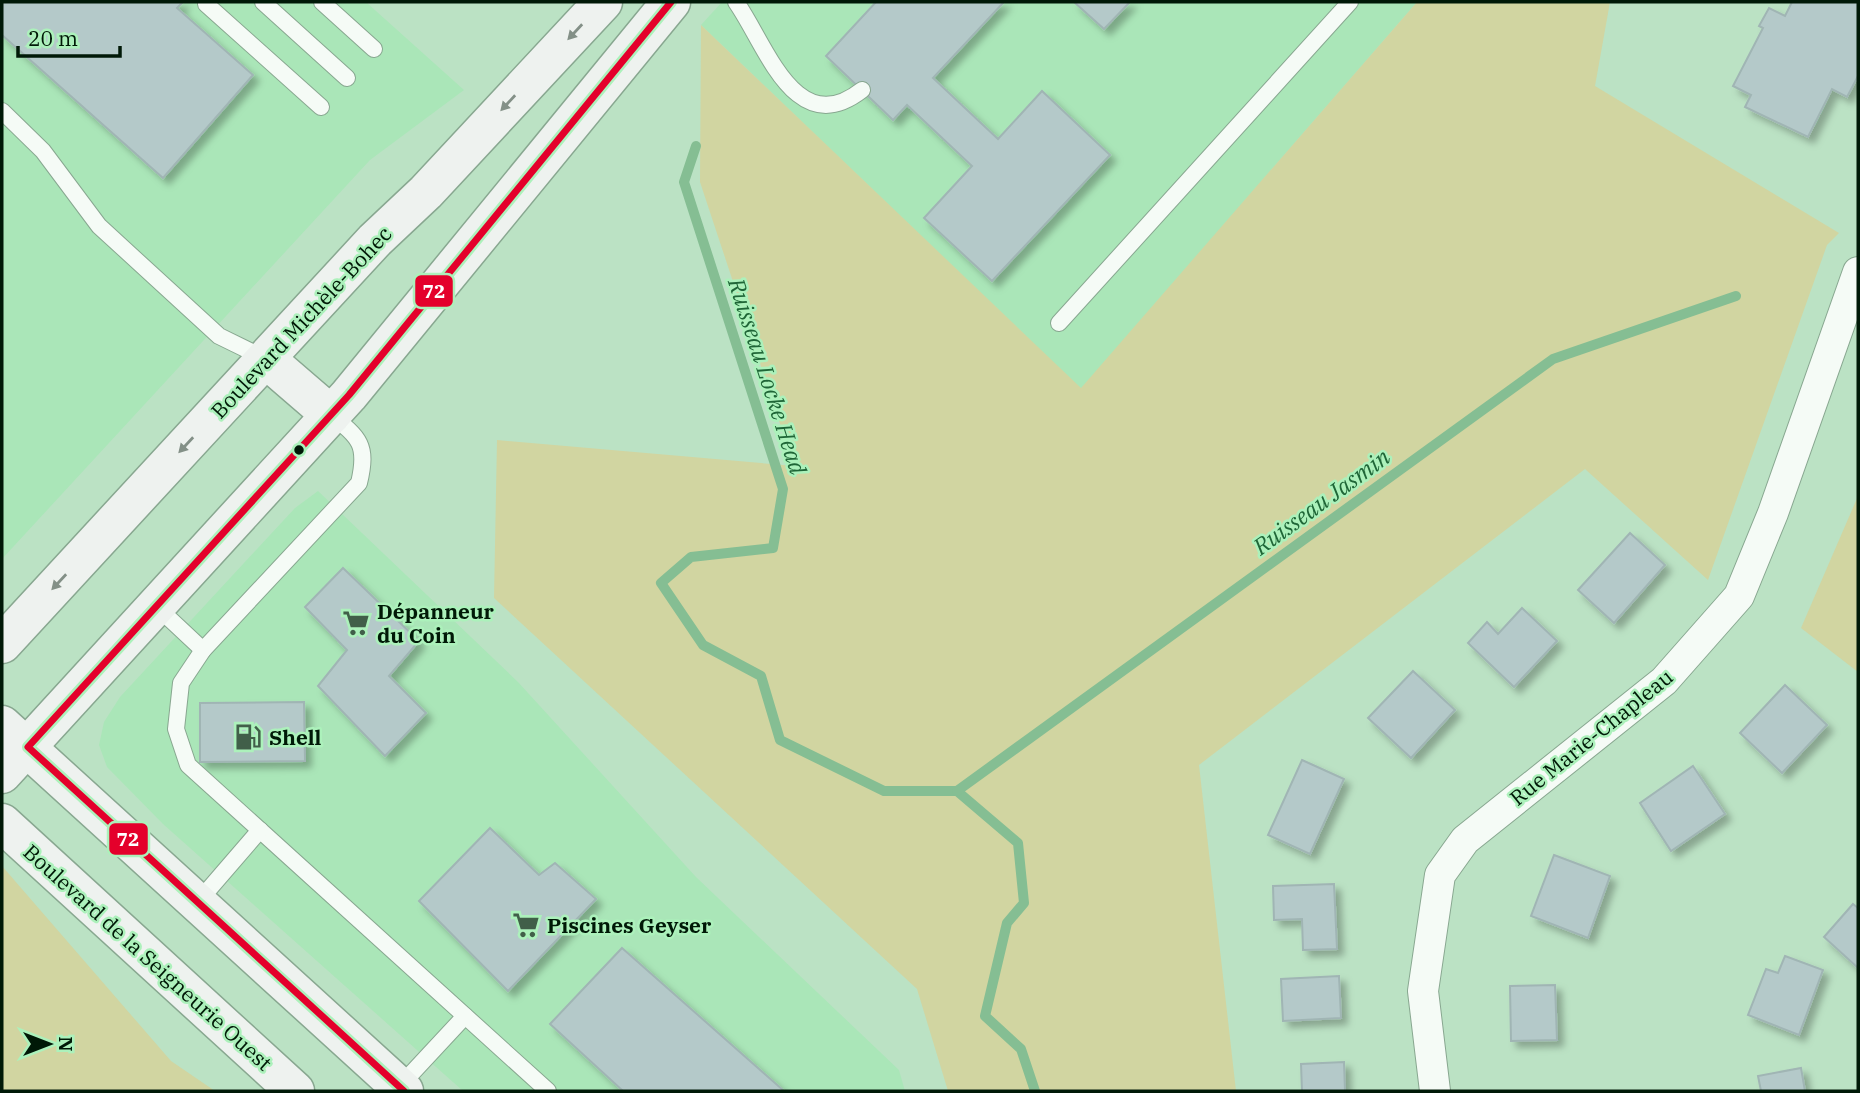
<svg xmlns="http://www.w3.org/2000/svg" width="1860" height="1093" viewBox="0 0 1860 1093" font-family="'IBM Plex Serif',serif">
<defs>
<filter id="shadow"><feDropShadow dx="6" dy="6" stdDeviation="3.5" flood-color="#0004"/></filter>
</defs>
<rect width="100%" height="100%" fill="#bbe2c4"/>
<g fill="#aae6b8">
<polygon points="2,2 366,2 464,90 370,160 2,559"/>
<polygon points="722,2 1417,2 1081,389 701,25"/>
<polygon points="318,491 518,682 696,877 899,1070 905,1091 463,1091 163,824 107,767 99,745 104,722 120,697 295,508"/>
</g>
<g fill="#d1d5a1">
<polygon points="1417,2 1610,2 1595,86 1839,233 1827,245 1708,580 1585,469 1199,765 1236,1091 948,1091 917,989 494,598 497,440 794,466 700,182 701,25 1081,388"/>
<polygon points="1858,496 1858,672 1801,628"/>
<polygon points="2,866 171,1061 215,1091 2,1091"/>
</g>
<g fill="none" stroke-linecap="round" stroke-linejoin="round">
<g stroke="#85be93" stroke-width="10">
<polyline points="696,146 684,182 783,489 773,548 691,557 661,583 703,645 761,676 780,740 884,791 957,791 1018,843 1024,903 1007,923 985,1016 1021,1049 1035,1091"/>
<polyline points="957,791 1553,359 1736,296"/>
</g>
</g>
<g fill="#b4c9c9" stroke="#a0b5b4" stroke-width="2" filter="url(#shadow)">
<polygon points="2,2 183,2 177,8 253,75 163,178 2,35"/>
<polygon points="876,2 1004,2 933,78 998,139 1042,91 1110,155 992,281 924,218 972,166 907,105 893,120 826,56"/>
<polygon points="1074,2 1130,2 1104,29"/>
<polygon points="1792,2 1858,2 1858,76 1847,97 1832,89 1808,137 1745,107 1751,95 1733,86 1763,28 1759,26 1769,8 1785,16"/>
<polygon points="1630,533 1665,565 1614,623 1578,590"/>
<polygon points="343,568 419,641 389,676 426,713 385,756 318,686 347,650 305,607"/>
<polygon points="1522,608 1557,641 1514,687 1468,643 1487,622 1498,634"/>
<polygon points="1413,671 1455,710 1411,758 1368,718"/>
<polygon points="1785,685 1827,725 1782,773 1740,733"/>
<polygon points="304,702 305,761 200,762 200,703"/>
<polygon points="1302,760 1344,779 1310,854 1268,835"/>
<polygon points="1693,766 1725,814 1671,851 1640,803"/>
<polygon points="490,828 539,875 555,863 596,899 508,991 419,901"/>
<polygon points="1554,855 1610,876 1588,938 1531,916"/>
<polygon points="1334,884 1337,949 1303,950 1302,919 1274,920 1273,886"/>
<polygon points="1853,904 1858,908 1858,968 1824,937"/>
<polygon points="622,948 784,1091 623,1091 550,1024"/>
<polygon points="1785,956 1823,970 1799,1035 1748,1015 1766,969 1778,973"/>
<polygon points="1339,976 1341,1018 1283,1021 1281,979"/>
<polygon points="1555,985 1557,1040 1511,1041 1510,986"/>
<polygon points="1344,1062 1345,1091 1302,1091 1301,1064"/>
<polygon points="1801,1068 1805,1091 1761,1091 1758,1076"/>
</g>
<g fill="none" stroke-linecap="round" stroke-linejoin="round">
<g stroke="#88a790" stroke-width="18">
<g id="lane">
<polyline points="263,2 347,78"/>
<polyline points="322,2 374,49"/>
<path d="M736 2C766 44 795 142 862 90"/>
<polyline points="206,4 321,107"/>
<polyline points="2,111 43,151 99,226 219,336 264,358"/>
<polyline points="1059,323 1350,2"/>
<path d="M331 415C360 438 368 445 359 483L203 650 181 683 176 729 188 765 548 1091"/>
<polyline points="156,606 203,650"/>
<polyline points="197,903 260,830"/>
<polyline points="399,1087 465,1016"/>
</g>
</g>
<g stroke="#88a790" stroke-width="32">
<polyline id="street" points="1435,1091 1423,991 1440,875 1465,840 1664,681 1739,596 1773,513 1858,272"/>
</g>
<g stroke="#88a790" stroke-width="41">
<g id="secondary">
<polyline points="266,359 331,415"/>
<polyline points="2,644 375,240 426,192 603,2"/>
<polyline points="2,725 404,1091"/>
<polyline points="2,774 349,395 671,2"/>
<polyline points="2,823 295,1091"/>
</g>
</g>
<use href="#lane" stroke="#f5fbf6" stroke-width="16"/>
<use href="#street" stroke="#f5fbf6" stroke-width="30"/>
<use href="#secondary" stroke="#eef2ef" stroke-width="38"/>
<g stroke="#acf1bb" stroke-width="12">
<polyline id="bus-1" points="404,1091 28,747 349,395 671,2"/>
</g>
<use href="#bus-1" stroke="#e4002b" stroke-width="7"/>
</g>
<defs><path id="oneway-solid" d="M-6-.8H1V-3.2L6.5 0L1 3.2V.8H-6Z" transform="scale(1.75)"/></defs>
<g fill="#839087">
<use href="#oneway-solid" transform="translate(575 32) rotate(133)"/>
<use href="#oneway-solid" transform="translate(508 103) rotate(133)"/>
<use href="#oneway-solid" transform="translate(186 445) rotate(133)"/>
<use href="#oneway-solid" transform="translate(59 582) rotate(133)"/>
</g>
<defs>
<g id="supermarket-bare" transform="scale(2.1)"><path d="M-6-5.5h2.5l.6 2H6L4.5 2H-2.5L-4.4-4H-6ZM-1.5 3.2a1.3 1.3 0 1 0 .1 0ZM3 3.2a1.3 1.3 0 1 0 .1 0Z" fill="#415f49" stroke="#acf1bb" stroke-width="2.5" paint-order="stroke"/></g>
<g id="fuel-bare" transform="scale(2.1)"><path d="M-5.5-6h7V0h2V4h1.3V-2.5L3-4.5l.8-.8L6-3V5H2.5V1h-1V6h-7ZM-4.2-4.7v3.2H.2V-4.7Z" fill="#415f49" stroke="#acf1bb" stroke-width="2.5" paint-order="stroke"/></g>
</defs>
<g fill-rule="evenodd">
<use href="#supermarket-bare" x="356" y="623"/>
<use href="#fuel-bare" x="248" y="737"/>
<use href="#supermarket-bare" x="526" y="925"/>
</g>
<circle fill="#001907" stroke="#acf1bb" stroke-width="2.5" cx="299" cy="450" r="6"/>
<g text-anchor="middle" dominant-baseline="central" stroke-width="5" stroke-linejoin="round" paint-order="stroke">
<g font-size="21" fill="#001907" stroke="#acf1bb">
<text transform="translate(301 322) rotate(-47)">Boulevard Michèle-Bohec</text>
<text transform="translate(1591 737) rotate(-39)">Rue Marie-Chapleau</text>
<text transform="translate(148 957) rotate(42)">Boulevard de la Seigneurie Ouest</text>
</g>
<g font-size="21" font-weight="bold" fill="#001907" stroke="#acf1bb" text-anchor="start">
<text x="377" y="611">Dépanneur<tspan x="377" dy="24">du Coin</tspan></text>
<text x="269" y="737">Shell</text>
<text x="547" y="925">Piscines Geyser</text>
</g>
<g font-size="23" font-style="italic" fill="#1f6637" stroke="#acf1bb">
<text transform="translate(768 376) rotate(72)">Ruisseau Locke Head</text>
<text transform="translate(1321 501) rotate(-36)">Ruisseau Jasmin</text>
</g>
</g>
<g stroke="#acf1bb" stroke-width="2.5">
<rect x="414" y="274" width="40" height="34" rx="7" fill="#e4002b"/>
<rect x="108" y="822" width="41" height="34" rx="7" fill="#e4002b"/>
</g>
<g font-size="19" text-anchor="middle" font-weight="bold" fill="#fff">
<text x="434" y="298">72</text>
<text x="128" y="846">72</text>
</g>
<rect width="1860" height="1093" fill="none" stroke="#001907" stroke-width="7"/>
<g transform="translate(49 1044) rotate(90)" stroke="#acf1bb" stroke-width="5" paint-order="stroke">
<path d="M0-5L12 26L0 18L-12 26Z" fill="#001907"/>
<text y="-10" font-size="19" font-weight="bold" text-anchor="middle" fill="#001907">N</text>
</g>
<path d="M18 46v10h102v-10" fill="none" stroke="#001907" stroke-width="3.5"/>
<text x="28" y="46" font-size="21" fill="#001907" stroke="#acf1bb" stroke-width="5" paint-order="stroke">20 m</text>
</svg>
